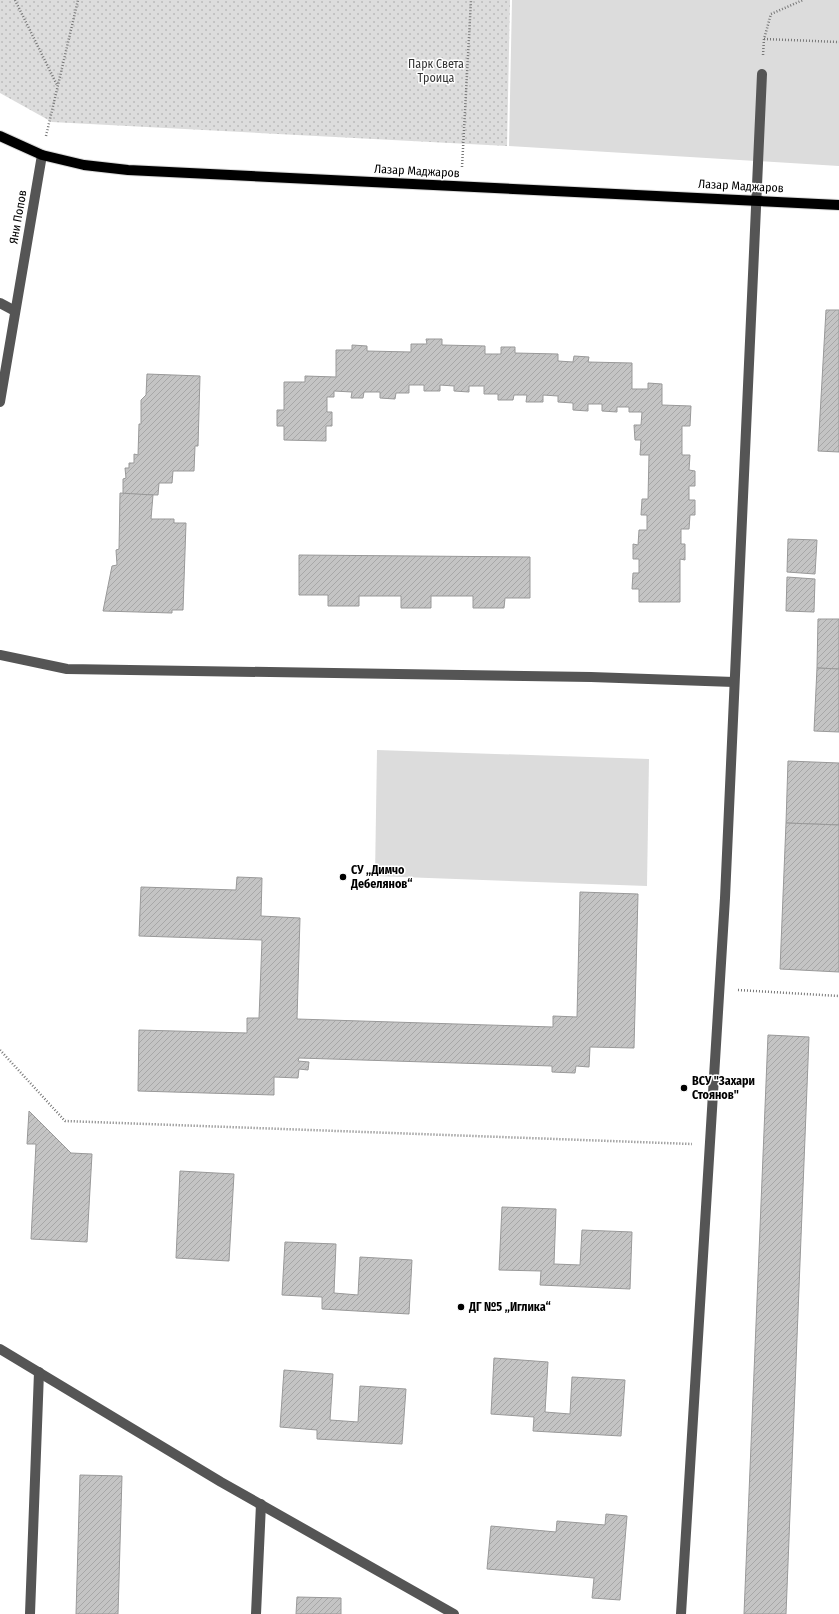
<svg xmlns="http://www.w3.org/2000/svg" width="839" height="1614" viewBox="0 0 839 1614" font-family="'Fira Sans Condensed',sans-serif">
<defs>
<pattern id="park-dots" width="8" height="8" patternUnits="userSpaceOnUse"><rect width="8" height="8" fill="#dcdcdc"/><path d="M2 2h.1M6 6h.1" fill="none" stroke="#bbb" stroke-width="1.8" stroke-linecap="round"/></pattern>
<pattern id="building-hatch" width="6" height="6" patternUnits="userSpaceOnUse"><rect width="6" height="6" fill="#c4c4c4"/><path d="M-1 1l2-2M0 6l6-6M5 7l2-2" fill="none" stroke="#a7a7a7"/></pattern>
</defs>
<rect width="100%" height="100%" fill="#fff"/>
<g fill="#dcdcdc">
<polygon points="512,0 839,0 839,166 509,146"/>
<polygon points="377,750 649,759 647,886 375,876"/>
</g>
<polygon fill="url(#park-dots)" points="0,0 510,0 507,146 52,122 0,93"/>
<g fill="url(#building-hatch)" stroke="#999">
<polygon points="826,310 839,310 839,452 818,451"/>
<polygon points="426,339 442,339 442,345 485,346 485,354 501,354 501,347 515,347 515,353 558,354 558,361 573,362 574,356 589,357 588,362 632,363 632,389 648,389 648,383 662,384 662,405 691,406 690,426 682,426 682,455 690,455 689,470 695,471 695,486 689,486 689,500 695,500 695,515 690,515 689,529 681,529 681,544 685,544 685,560 680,559 680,602 639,602 639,589 632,589 633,573 639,573 639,559 633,559 633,544 638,545 639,530 647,530 647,515 641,515 642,499 648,499 649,455 640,455 641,440 635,440 634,425 641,425 642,412 629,412 629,407 617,407 617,412 602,411 602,404 588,404 588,411 573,410 573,403 558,402 558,396 543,395 543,402 526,402 527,395 514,395 513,400 498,400 498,394 484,394 484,386 469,386 469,392 454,391 454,386 440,385 440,391 424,391 424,385 409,385 409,393 396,393 395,399 380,398 380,392 364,392 363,398 351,398 352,392 334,391 334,397 327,397 327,412 332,412 332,426 326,426 326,441 284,440 284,426 277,426 277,410 284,410 284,382 305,382 305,376 336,377 336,350 352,350 352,345 367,346 367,351 411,352 411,344 427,344"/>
<polygon points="147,374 200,376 198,446 195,446 194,471 173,471 172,483 159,483 158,495 123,494 123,479 126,478 125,468 129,468 129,463 134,463 134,454 138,455 139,424 141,424 141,400 146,395"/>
<polygon points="120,493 153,495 151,519 174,519 174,523 186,523 183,610 172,610 172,613 103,611 112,566 117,565 116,550 119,549"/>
<polygon points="788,539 817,540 815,574 787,572"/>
<polygon points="299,555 530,557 530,598 505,598 504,608 473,608 473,596 431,596 431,608 401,608 401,596 359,596 359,606 328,606 328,595 299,595"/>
<polygon points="787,577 815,579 814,612 786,611"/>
<polygon points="818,619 839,619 839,669 817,668"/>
<polygon points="817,668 839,669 839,732 814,731"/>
<polygon points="788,761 839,763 839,825 786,823"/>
<polygon points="786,823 839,825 839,972 780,969"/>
<polygon points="237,877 262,878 261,916 300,918 297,1019 553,1027 553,1016 577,1017 580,892 638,894 634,1048 590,1047 589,1067 576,1066 575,1073 552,1072 552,1066 299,1058 298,1061 309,1062 308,1070 299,1069 298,1078 274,1077 274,1095 138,1091 139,1030 247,1033 247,1018 259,1018 262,940 139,936 141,887 236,890"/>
<polygon points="768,1035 809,1037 786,1614 744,1614"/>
<polygon points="29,1111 71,1153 92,1154 87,1242 31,1239 36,1144 27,1144"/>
<polygon points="180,1171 234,1174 229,1261 176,1258"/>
<polygon points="502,1207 556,1209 554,1264 580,1265 582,1230 632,1232 630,1289 540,1285 541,1271 499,1270"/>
<polygon points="285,1242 336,1244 334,1293 358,1295 360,1257 412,1260 409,1314 322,1309 322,1297 282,1295"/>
<polygon points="494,1358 548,1362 545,1412 570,1414 572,1377 625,1380 621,1436 533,1431 534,1417 491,1414"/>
<polygon points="284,1370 333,1374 330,1420 358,1422 360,1386 406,1389 402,1444 317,1439 317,1430 280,1427"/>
<polygon points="80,1475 122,1476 118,1614 76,1614"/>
<polygon points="606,1514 627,1516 620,1600 592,1598 594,1578 487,1569 491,1526 556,1532 557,1521 605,1525"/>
<polygon points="297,1597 341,1598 341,1614 296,1614"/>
</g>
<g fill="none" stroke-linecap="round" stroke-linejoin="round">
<g stroke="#dbdbdb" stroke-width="12">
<polyline id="major" points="0,136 42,155 84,165 128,170 839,205"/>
</g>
<g stroke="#777" stroke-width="2.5" stroke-dasharray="1 2" stroke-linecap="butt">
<polyline points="15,0 57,85"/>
<polyline points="764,39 839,42"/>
<polyline points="763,55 764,39 771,14 803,0"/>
<polyline points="46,136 78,0"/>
<polyline points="462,167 471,0"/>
<polyline points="738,990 839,996"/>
<polyline points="0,1050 65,1121 692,1144"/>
</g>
<g stroke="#555" stroke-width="10">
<polyline points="0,303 15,311"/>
<polyline points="0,402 42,155"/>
<polyline points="0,655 67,669 591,677 734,682"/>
<polyline points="0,1349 221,1482 454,1614"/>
<polyline points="30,1614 39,1372"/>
<polyline points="256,1614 261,1504"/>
<polyline points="681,1614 725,898 762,74"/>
</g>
<use href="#major" stroke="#000" stroke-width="10"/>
</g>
<g fill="#000" stroke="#fff" stroke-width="1.5">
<circle cx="343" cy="877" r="4"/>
<circle cx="684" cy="1088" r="4"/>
<circle cx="461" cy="1307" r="4"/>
</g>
<g text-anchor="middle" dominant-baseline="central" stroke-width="3" stroke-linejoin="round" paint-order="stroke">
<g font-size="12" fill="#333" stroke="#fff">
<text x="436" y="64">Парк Света<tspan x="436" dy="14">Троица</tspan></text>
</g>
<g font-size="12" fill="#000" stroke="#fff">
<text transform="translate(417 171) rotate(3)">Лазар Маджаров</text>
<text transform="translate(741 186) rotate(3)">Лазар Маджаров</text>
<text transform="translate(18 217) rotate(-80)">Яни Попов</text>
</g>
<g font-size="12" font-weight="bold" fill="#000" stroke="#fff" text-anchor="start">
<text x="351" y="870">СУ „Димчо<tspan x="351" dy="14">Дебелянов“</tspan></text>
<text x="692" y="1081">ВСУ "Захари<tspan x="692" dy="14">Стоянов"</tspan></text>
<text x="469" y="1307">ДГ №5 „Иглика“</text>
</g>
</g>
</svg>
